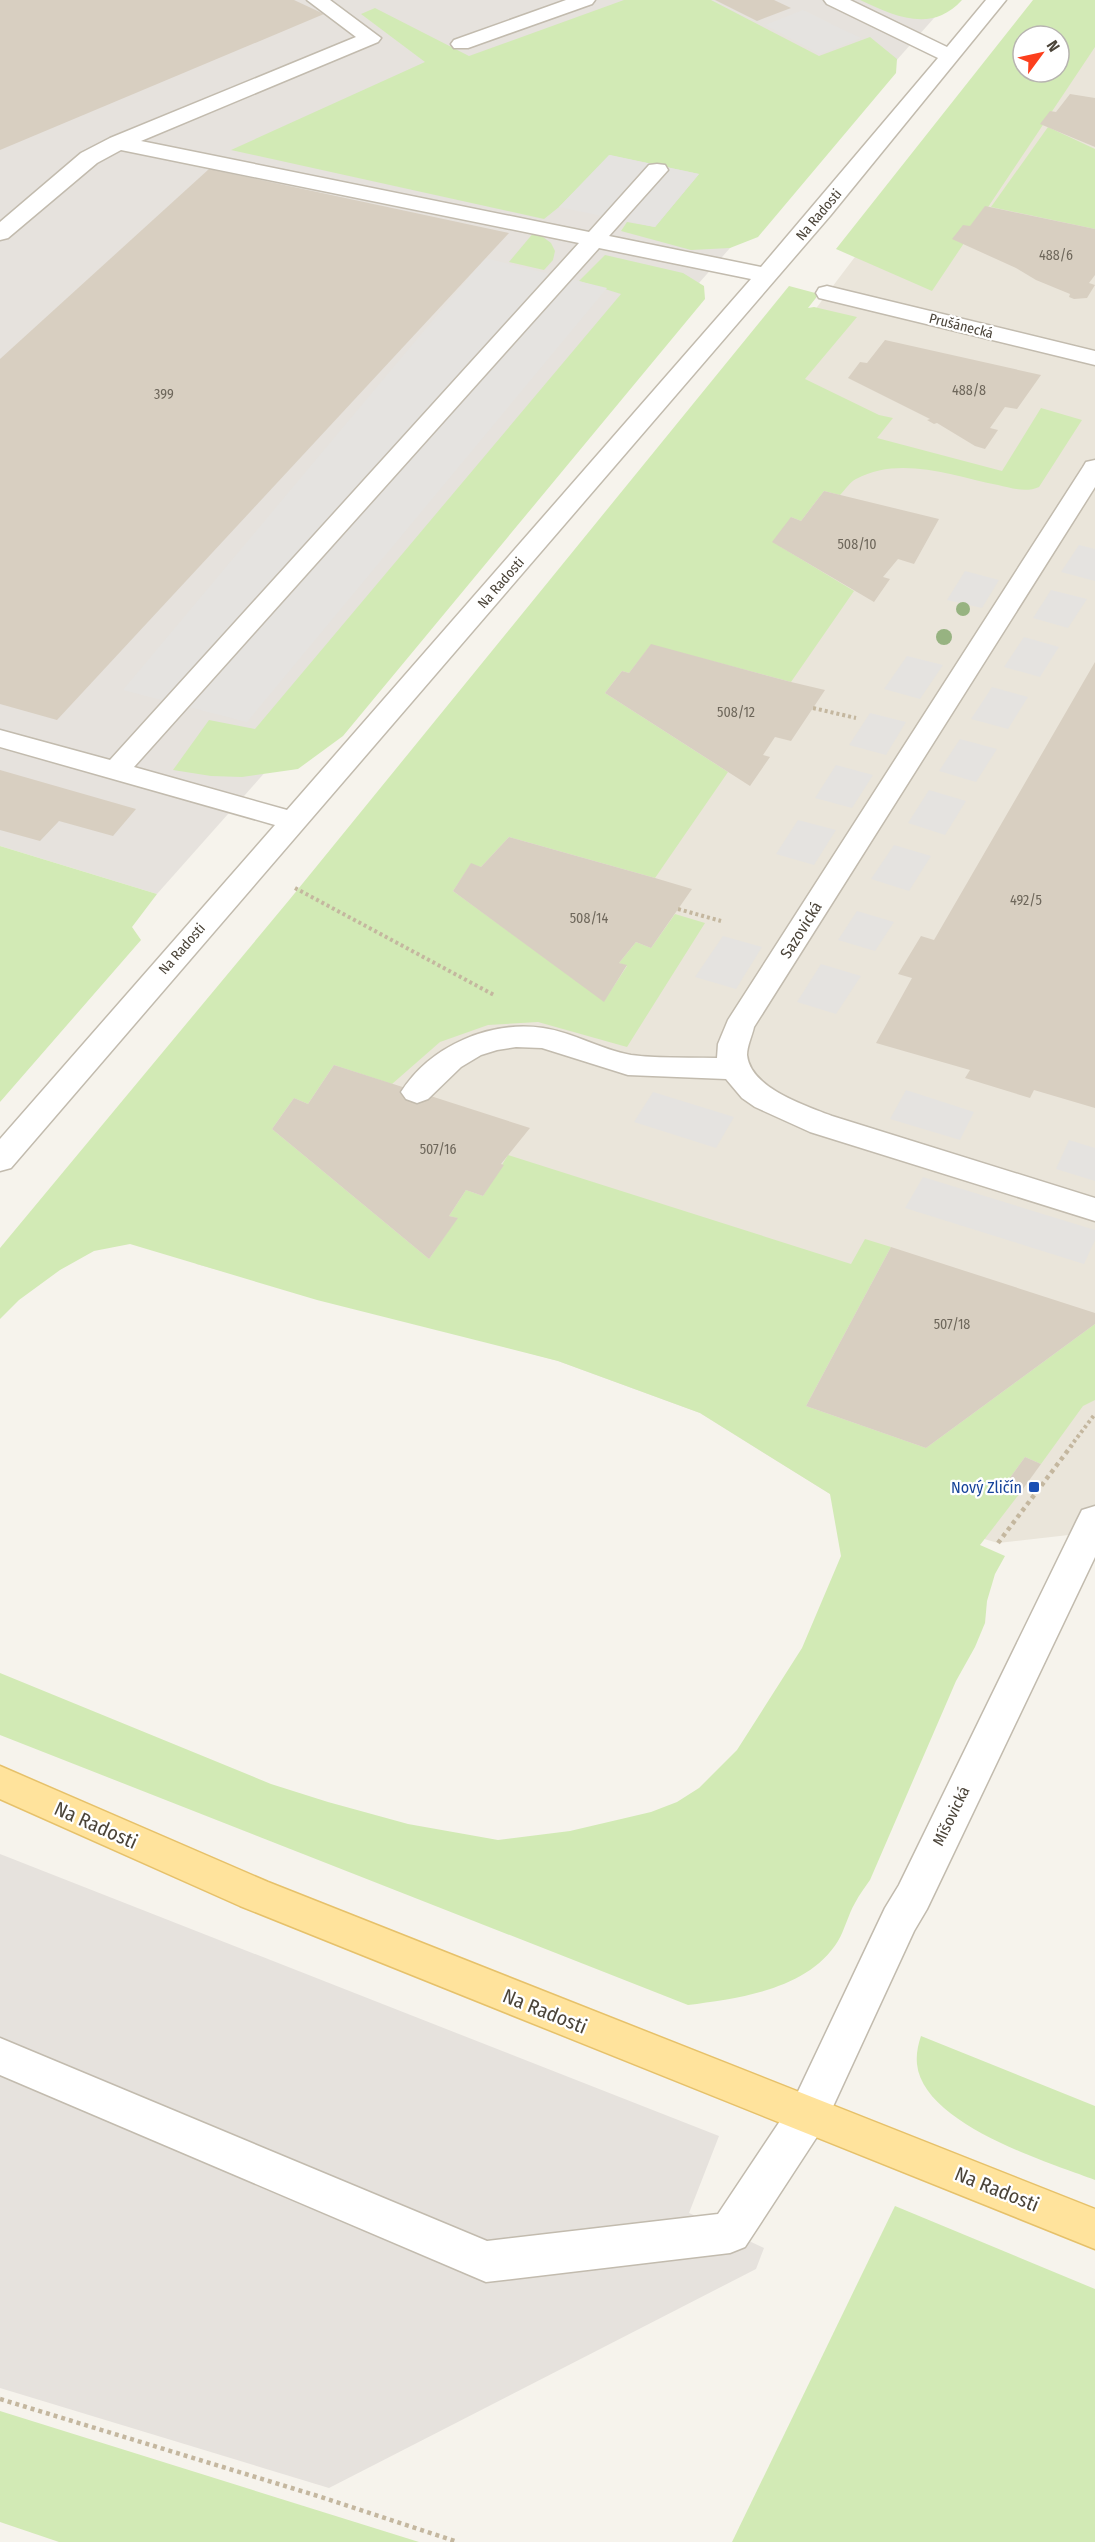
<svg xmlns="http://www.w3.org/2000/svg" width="1095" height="2542" viewBox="0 0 1095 2542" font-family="'Fira Sans Condensed',sans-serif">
<rect width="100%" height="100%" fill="#f6f3ec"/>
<path fill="#eae5da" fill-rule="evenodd" d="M1049 0H1095V1532L998 1543 830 1494 700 1413 558 1361 196 1264 368 868 774 364ZM1023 36H1059V72H1023Z"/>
<g fill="#e6e2dd">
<polygon points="0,0 950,0 157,894 0,846"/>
<polygon points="0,1854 719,2136 689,2213 764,2248 756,2269 329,2488 0,2388"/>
</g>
<g fill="#d2eab5" fill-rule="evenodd">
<polygon points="624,0 711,0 819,56 870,37 897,59 896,73 758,237 730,248 691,250 621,231 627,222 655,227 699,174 610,155 559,207 544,219 231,150 425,62 361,14 375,8 469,56"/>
<path d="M860 0H962C931 34 895 16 860 0Z"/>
<path d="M1033 0H1095V47L932 291 836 249ZM1023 36H1059V72H1023Z"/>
<polygon points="1048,127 1095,149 1095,229 991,207"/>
<polygon points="535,231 551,243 555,251 553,260 544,270 509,262"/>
<polygon points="605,255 683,273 704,286 705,299 343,736 298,769 242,777 211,776 173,770 209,720 255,729 621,294 579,281"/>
<path d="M789 286 819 294 808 308 814 307 857 317 805 379 879 415 893 418 877 438 1002 471 1041 408 1082 420 1039 487C1026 493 1011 488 998 485 953 476 900 455 856 479 850 482 845 490 840 495L824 491 801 521 791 517 781 547 854 591 791 682 651 645 629 673 622 671 605 693 728 772 655 878 509 837 481 867 471 864 453 891 604 1001 627 966 619 963 636 942 651 948 675 914 705 923 627 1047 538 1022 488 1025 440 1042 392 1084 334 1065 308 1104 294 1098 272 1129 429 1259 457 1218 449 1216 466 1190 483 1196 508 1155 851 1264 865 1239 891 1247 806 1406 926 1448 1095 1324V1400L1083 1406 1041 1464 1025 1457 1004 1486 1020 1493 980 1545 1005 1556 995 1574 987 1601 985 1623 975 1647 956 1681 870 1880C865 1887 859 1895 855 1903 848 1915 845 1929 838 1941 808 1990 739 1998 688 2005L0 1735V1673L271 1784 328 1802 408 1824 498 1840 570 1831 651 1812 677 1802 699 1788 737 1750 802 1648 841 1556 830 1494 700 1413 558 1361 317 1300 130 1244 94 1251 60 1270 19 1300 0 1319V1248L290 899Z"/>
<polygon points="0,846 157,894 132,927 141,940 0,1102"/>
<path d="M921 2036 1095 2106V2180C1047 2162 923 2124 917 2064 916 2054 918 2045 921 2036Z"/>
<polygon points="895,2206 1095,2289 1095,2542 732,2542"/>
<polygon points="0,2411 419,2542 59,2542 0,2522"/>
</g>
<g fill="#e5e3e0">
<polygon points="803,10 831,24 861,38 820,54 765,25"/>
<polygon points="609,155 699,174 655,227 559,207"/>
<polygon points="485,258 607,288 247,722 123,690"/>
<polygon points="1079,545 1095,549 1095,581 1061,572"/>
<polygon points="965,571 999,580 982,608 947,600"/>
<polygon points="1051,590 1087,599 1068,628 1033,618"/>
<polygon points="1024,637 1059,647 1040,677 1004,667"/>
<polygon points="907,656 943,665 920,699 884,689"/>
<polygon points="992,687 1028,697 1008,729 971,719"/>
<polygon points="870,713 906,722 886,755 849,745"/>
<polygon points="960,739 997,749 976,782 939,771"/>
<polygon points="836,765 873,775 852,808 815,798"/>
<polygon points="929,790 966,801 945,835 908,823"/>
<polygon points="798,820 836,830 814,865 776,854"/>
<polygon points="894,845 931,856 909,891 871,879"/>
<polygon points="857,911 894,922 875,951 838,940"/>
<polygon points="723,936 762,947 736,989 695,977"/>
<polygon points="821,964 861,976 836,1014 797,1002"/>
<polygon points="906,1090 974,1112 960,1140 890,1119"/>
<polygon points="653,1092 734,1117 716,1148 634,1122"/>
<polygon points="1069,1140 1095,1148 1095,1181 1056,1169"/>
<polygon points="923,1177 1095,1230 1095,1240 1084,1264 905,1208"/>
</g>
<g fill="#d8cfc1">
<polygon points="0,0 294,0 324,14 0,150"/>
<polygon points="715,0 774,0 791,8 757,21"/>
<polygon points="1070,94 1095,98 1095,147 1040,124 1050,111 1056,112"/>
<polygon points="209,169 509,233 57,720 0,704 0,359"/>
<polygon points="985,206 1095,229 1095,275 1089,283 1095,285 1087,298 1074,299 1069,297 1070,294 1036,280 1016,268 952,239 963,225 970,226"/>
<polygon points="885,340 1041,375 1017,409 1005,407 990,428 998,430 985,449 975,446 937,423 934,424 927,420 930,419 848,378 860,362 867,363"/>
<polygon points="824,491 939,519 914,564 898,559 883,577 890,579 874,602 772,542 791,517 801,521"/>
<polygon points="651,644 791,682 825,690 791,741 775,737 763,755 770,757 750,786 605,693 622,671 629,673"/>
<polygon points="1095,662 1095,1108 1034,1090 1030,1098 965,1078 970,1070 876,1043 912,978 898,974 921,936 934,940"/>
<polygon points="0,770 136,809 113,836 59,821 40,841 0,830"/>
<polygon points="509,837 655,878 692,889 651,948 636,942 619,963 627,965 604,1002 453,891 471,863 481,867"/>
<polygon points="334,1065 530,1128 501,1164 504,1165 483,1196 466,1190 449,1216 458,1218 429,1259 272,1129 294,1098 308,1104"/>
<polygon points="891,1247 1095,1313 1095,1324 926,1448 806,1406"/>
<polygon points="1025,1457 1041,1464 1020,1493 1004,1486"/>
</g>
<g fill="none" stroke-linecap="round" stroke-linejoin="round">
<g stroke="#c2bbae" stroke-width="3">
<g id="minor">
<path d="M307 0H330L381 38 378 42 141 141 589 232 649 165 657 164 665 165 668 170 609 236 761 267 938 58 827 4 824 0H850L947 47 986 0H1006L830 216 11 1168 0 1171V1139L275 825 0 747V730L110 760 579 243 121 150 97 163 8 238 0 240V222L81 153 110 138 356 37ZM599 248 751 279 287 810 134 767Z"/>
<polygon points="566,0 595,0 592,4 468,48 454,48 451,44 454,40"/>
<polygon points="827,286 1095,351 1095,365 819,298 816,293 819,288"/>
<path d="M1095 460V487L754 1027C752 1036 747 1046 747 1055 750 1088 806 1106 832 1116L1095 1198V1221L810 1132 755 1107 742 1098 726 1079 628 1075 542 1048 516 1047 497 1050 481 1055 461 1067 428 1099 417 1103 406 1099 401 1092C430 1046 490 1020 543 1028 573 1032 601 1050 631 1055 659 1059 689 1057 717 1058L718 1044 728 1020 1083 467 1086 462Z"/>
<polygon points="1095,1506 1095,1557 927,1909 914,1931 824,2126 745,2247 730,2253 486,2282 0,2075 0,2038 487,2241 718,2214 794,2100 885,1908 899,1885 1077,1520 1082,1510"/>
</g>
</g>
<g stroke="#e6c16a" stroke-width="3">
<polygon id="major" points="0,1766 268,1882 1095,2209 1095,2249 240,1906 0,1799"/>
</g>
<g stroke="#c4b79f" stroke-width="4" stroke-dasharray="3 3" stroke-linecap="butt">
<polyline points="813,708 856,718"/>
<polyline points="295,888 494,995"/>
<polyline points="678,909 721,921"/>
<polyline points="1070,1447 1095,1414"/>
</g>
<g stroke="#c4b79f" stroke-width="4.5" stroke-dasharray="4 4" stroke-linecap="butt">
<polyline points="998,1543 1072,1445"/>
<polyline points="0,2399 321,2497 458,2542"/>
</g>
<use href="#minor" fill="#fff" fill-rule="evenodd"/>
<use href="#major" fill="#ffe39c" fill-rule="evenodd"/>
</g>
<g fill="#97b381">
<circle cx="963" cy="609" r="7"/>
<circle cx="944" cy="637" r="8"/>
</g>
<rect fill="#1a4fb4" stroke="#fff" stroke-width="2" x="1028" y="1481" width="12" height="12" rx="3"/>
<g text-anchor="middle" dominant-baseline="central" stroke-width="4.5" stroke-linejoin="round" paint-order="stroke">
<g font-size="14" fill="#4b4439" stroke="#fff">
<text transform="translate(819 215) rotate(-50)">Na Radosti</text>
<text transform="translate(961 326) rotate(14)">Prušánecká</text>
<text transform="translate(501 583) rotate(-49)">Na Radosti</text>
<text transform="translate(182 949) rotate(-49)">Na Radosti</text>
</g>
<g font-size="14" fill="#6e675b">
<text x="1056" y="255">488/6</text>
<text x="969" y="390">488/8</text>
<text x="164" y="394">399</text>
<text x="857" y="544">508/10</text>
<text x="736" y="712">508/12</text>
<text x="1026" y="900">492/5</text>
<text x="589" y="918">508/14</text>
<text x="438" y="1149">507/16</text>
<text x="952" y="1324">507/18</text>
</g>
<g font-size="16" fill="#4b4439" stroke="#fff">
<text transform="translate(801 930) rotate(-58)">Sazovická</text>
<text transform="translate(951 1816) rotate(-64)">Míšovická</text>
</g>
<g font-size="16" fill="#164399" stroke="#fff" text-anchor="end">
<text x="1022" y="1487">Nový Zličín</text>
</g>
<g font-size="20" fill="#4b4439" stroke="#fff">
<text transform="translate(96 1825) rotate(24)">Na Radosti</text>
<text transform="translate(545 2011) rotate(22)">Na Radosti</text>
<text transform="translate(997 2189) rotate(22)">Na Radosti</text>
</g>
</g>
<g transform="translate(1041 54) rotate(57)"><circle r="28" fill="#ffffff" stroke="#b7b4b0" stroke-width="1.5"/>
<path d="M0-4.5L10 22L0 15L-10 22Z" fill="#fc3f1d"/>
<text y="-9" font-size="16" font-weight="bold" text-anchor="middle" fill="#4b4439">N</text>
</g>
</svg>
